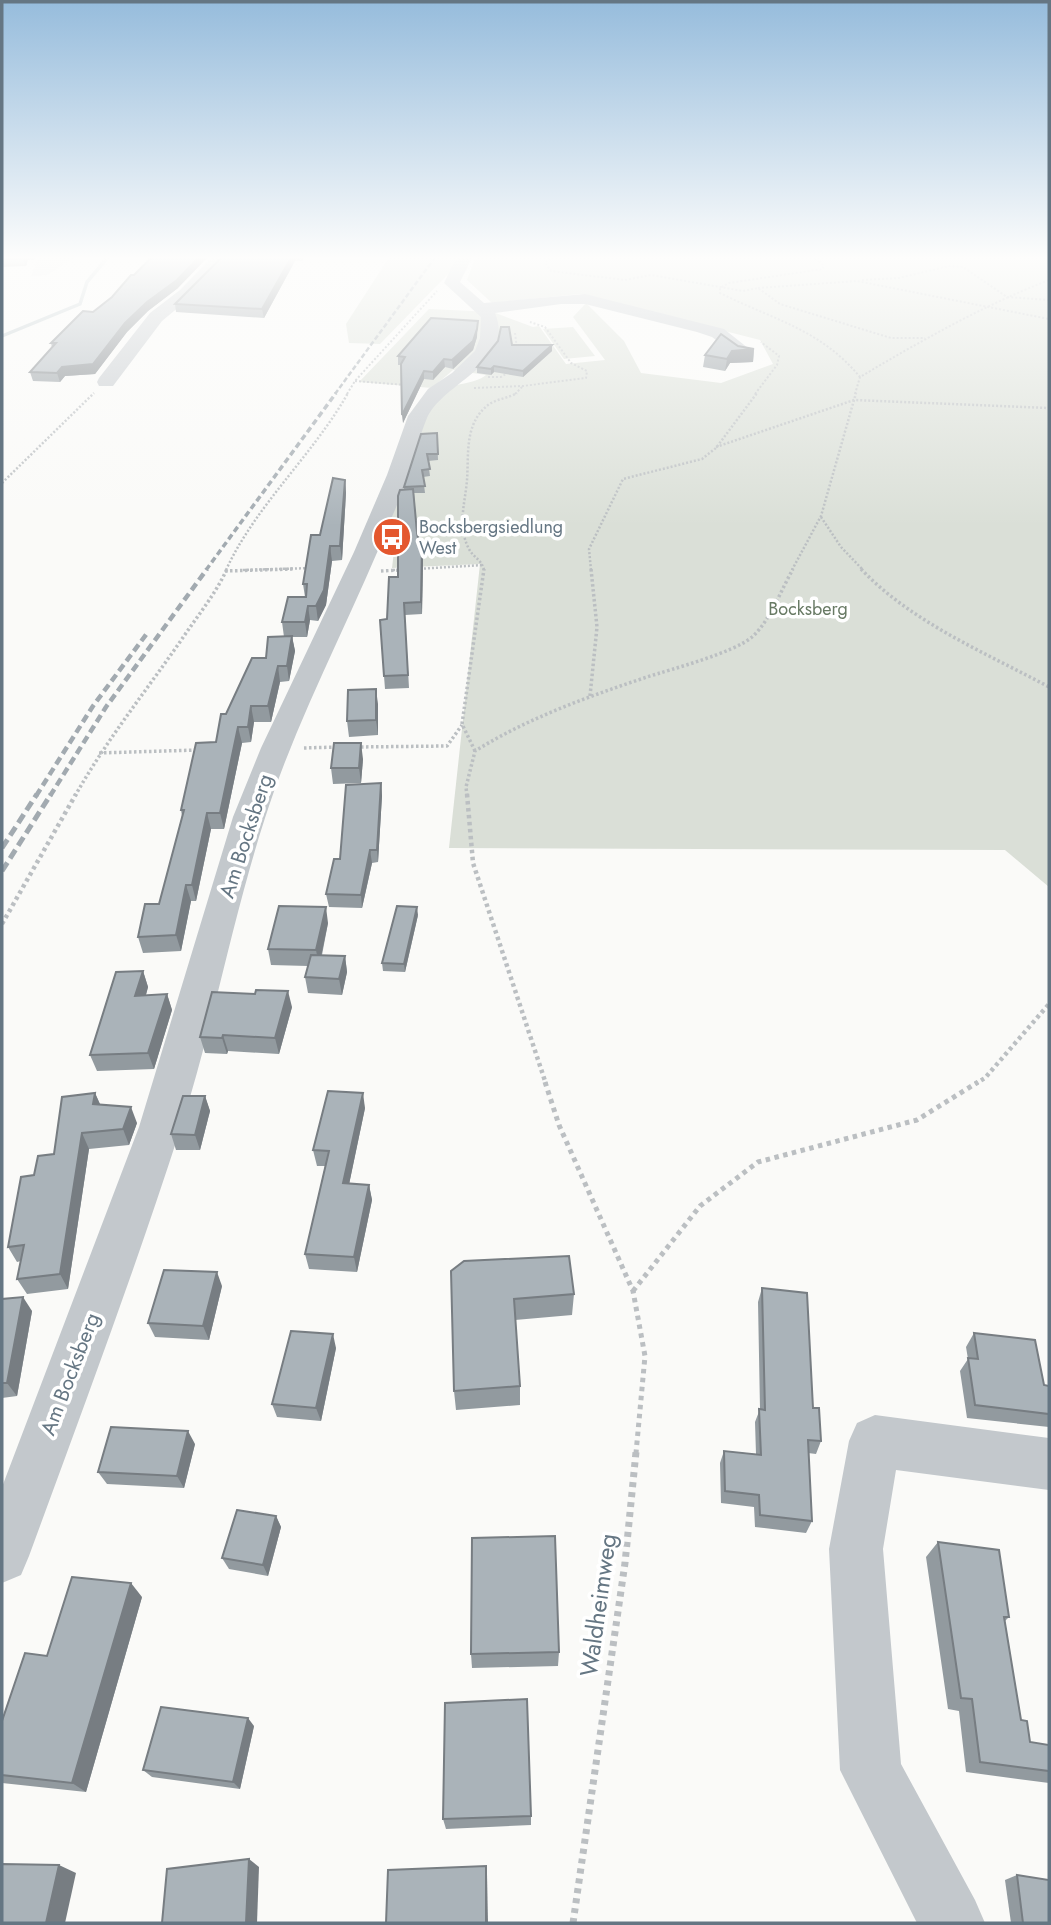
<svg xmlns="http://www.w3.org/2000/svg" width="1051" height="1925" viewBox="0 0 1051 1925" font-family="Jost,sans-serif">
<rect width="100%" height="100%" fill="#fafaf8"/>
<polygon fill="#e8e9e9" points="39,256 77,256 47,275 31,276"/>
<g fill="#dadfd7">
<polygon points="390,256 456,256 451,271 380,344 349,343 346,324"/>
<path d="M476 256H1049V887L1005 850 449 848 480 564 392 568 396 534H381C396 493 412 424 442 393 452 382 474 385 486 375L453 370 432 388 359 382 429 309 493 312 533 327 539 326 566 364 605 360 573 317 586 303 624 341 641 373 721 383 773 364 760 340 580 294 492 303 467 280Z"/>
<polygon points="573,327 595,356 564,359 543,329"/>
</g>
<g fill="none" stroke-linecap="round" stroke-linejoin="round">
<polyline stroke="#bbc7cb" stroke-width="3.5" points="2,336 80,304 87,282 109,256"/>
<g stroke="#bbbfc2" stroke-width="2" stroke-dasharray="2 2" stroke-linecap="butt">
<polyline points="554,256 545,263 551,271 625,280 651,275 743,291 758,288 780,304 891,338 925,338"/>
<polyline points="773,256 815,259 832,256"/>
<path d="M815 259 823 264V269L729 283 720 288V293C774 320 820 329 860 377"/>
<polyline points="862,280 899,278 949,266 963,267 1007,297 1049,300"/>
<polyline points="758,288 857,281 1049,319"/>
<polyline points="515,333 517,349"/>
<polyline points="488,377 501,377 509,372"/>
<polyline points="355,381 406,385"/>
<polyline points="474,388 523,386 586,378 587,371 571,363 545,327 530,322"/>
<polyline points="347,394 355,381 437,291"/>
<polyline points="515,394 523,386"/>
<polyline points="755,394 777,365 779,356 761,342"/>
<path d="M855 394 860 377C921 341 982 306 1049 280"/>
</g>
<g stroke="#bbbfc2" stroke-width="2.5" stroke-dasharray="2 2" stroke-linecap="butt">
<polyline points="716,447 854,400 1049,408"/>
<polyline points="2,483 94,393"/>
<polyline points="821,517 841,547 863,570"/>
<polyline points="416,569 483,565"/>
<path d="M226 570C256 505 313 455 348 393"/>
<polyline points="243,570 312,568"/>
<polyline points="393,570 401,570"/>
<path d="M484 570C482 560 473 557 469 549 457 526 465 504 467 480 469 454 464 424 488 405 496 399 509 398 517 393"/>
<polyline points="591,570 589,549 623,479 702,459 716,448 757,393"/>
<polyline points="792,570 821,516 856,393"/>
</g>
<g stroke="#bbbfc2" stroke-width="3.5" stroke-dasharray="2.5 2.5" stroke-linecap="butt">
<polyline points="416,569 422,569"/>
<path d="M861 569C911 622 986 653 1049 687"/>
<polyline points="225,571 293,569"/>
<polyline points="381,571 401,570"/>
<polyline points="590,696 597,627 591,569"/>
<polyline points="356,747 447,746 462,725"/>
<polyline points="304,748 337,747"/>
<polyline points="475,751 462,724 484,569"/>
<polyline points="99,753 197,750"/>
<path d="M75 796C107 739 147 690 184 636 199 614 216 593 227 569"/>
<path d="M467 796 466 787 475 751C528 718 587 697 647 677 672 669 733 653 752 637 770 621 781 590 793 569"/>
</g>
<g stroke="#bbbfc2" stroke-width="4.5" stroke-dasharray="3.5 3.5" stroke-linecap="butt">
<polyline points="467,794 473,863 546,1084"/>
<polyline points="2,924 76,794"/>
<polyline points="975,1084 985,1078 1049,1004"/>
</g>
<g stroke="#bbbfc2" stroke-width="5" stroke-dasharray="4.5 4.5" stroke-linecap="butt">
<polyline points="545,1082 559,1125 633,1291 645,1356 636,1453"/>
<polyline points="633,1291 700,1206 758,1162 917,1120 978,1082"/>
</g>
<polyline stroke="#bbbfc2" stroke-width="7" stroke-dasharray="5 5" stroke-linecap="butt" points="573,1923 625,1563 636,1452"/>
<g fill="#c3c8cc" fill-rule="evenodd">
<polygon points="213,256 230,256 192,296 162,321 113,386 99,386 97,382 99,378 150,313 180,290"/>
<path d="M457 256H473L460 282 484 303 585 294 724 329 753 352 750 356H738L712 337 697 332 585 304H561L495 313C516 364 444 381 427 418 420 434 416 453 411 469 405 486 398 503 391 519 351 619 298 715 265 818 232 920 213 1027 180 1130 134 1273 81 1414 29 1556L21 1575 2 1583V1487L139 1127 233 817 261 748 354 552 387 475 408 416 428 389 452 373 475 351 480 338 481 317 444 283Z"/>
<polygon points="875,1415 1049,1438 1049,1490 896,1470 883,1549 901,1764 975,1900 985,1923 917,1923 840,1770 829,1549 849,1441 857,1423"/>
</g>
<polyline stroke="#a2aab0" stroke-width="2.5" stroke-dasharray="5 2.5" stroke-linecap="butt" points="335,394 436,256"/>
<polyline stroke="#a2aab0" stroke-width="3.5" stroke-dasharray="6 3.5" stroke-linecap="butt" points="206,570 336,393"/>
<g stroke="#a2aab0" stroke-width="4.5" stroke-dasharray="8 4.5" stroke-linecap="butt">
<polyline points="36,796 93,706 148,632"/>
<polyline points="50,796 106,707 207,569"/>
</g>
<g stroke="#a2aab0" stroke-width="5" stroke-dasharray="10 5" stroke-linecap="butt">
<polyline points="2,848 37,794"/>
<polyline points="2,871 51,794"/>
</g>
</g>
<g fill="#929a9f">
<polygon points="2,256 36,256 35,260 28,260 26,266 3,267 2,267"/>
<polygon points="223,256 306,256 302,261 295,261 264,318 176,312 175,304"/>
<polygon points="134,275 178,288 148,311 127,332 95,374 65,376 60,382 33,381 30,372 52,348 51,343 112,297"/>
<polygon points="477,337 473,350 453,369 445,367 433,380 424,379 403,423 401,365 398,365 398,356"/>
<polygon points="512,345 552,345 552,351 523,377 494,372 491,375 477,373 477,367"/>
<polygon points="738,346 754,349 753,362 730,363 725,371 703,367 705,355"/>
<polygon points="437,433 438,460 428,461 430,476 423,477 425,493 414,493 417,532 423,555 422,614 405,615 409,688 385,689 384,676 387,619 398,577 404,487"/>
<polygon points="345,480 346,493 342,560 332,561 326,605 318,621 310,620 307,637 292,637 295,651 289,681 280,682 271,722 254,722 251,742 242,743 224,829 211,829 196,901 191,901 181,951 143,953 138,937 159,904 182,816 181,810 216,742 226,714 284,637 282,622 305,597 303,584 320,535"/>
<polygon points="378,704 378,735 349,737 347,721"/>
<polygon points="363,759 361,783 333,784 331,768"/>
<polygon points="381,783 382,796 378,862 372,863 362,908 329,907 326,894 340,859"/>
<polygon points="418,915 405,972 383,971 382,963"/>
<polygon points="328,923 322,955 345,956 347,972 342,995 308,993 305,977 308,966 271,965 268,949"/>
<polygon points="143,971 148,987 146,995 167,994 172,1010 154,1069 97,1071 90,1055"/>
<polygon points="292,1007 279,1054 228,1051 227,1054 205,1053 200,1037"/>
<polygon points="95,1093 100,1104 137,1123 129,1145 89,1149 68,1289 27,1294 17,1279 21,1261 17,1262 8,1247 34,1175 54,1154"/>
<polygon points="205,1096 210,1111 200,1150 176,1150 171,1134"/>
<polygon points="365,1108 349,1184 369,1185 372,1200 357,1272 309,1269 305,1254 325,1166 317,1166 313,1150"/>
<polygon points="451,1271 574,1294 572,1315 515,1320 520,1386 520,1405 456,1410 454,1391"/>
<polygon points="222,1286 209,1340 155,1337 148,1323"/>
<polygon points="762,1288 813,1408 821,1441 816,1454 808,1453 812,1521 806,1533 755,1527 754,1507 721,1503 720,1463 724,1451 756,1454 755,1422 760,1409 758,1302"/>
<polygon points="2,1299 32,1311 17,1396 2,1398"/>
<polygon points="974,1333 1044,1385 1049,1386 1049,1427 967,1418 960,1371 968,1359 966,1347"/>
<polygon points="336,1348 321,1421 277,1417 272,1404"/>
<polygon points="195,1444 184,1488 107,1484 98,1472"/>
<polygon points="276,1516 281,1527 268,1576 229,1569 222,1558"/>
<polygon points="938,1542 1009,1617 1005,1621 1021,1720 1030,1742 1049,1745 1049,1783 966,1772 959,1711 948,1709 926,1557"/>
<polygon points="142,1597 86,1792 2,1783 2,1721 47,1656"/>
<polygon points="559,1652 558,1666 472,1668 471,1654"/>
<polygon points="254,1726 240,1789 152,1777 143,1770"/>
<polygon points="531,1816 531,1825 446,1829 443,1819"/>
<polygon points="1017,1875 1049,1923 1011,1923 1005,1880"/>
</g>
<g fill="#777d82">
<polygon points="24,256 27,256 28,260 26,266 23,258"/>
<polygon points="200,256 209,256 178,288 148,311 127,332 95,374 65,376 60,382 57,373 62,367 125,323 147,302"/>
<polygon points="292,256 294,256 295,261 264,318 262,309"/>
<polygon points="478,321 477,337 473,350 453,369 452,360"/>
<polygon points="552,345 552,351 523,377 523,371"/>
<polygon points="754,349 753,362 730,363 725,371 727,359 732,351"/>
<polygon points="444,359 445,367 433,380 433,372"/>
<polygon points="494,366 494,372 491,375 491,369"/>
<polygon points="424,371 424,379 403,423 402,415"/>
<polygon points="345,480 346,493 342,560 340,546"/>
<polygon points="422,543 423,555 422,614 421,602"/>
<polygon points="330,546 332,561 326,605 318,621 316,606"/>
<polygon points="308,606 310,620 307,637 305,622"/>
<polygon points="292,636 295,651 289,681 287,666"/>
<polygon points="278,666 280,682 271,722 268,706"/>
<polygon points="376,689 378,704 378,735 376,720"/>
<polygon points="251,706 254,722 251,742 248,727"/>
<polygon points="238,727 242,743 224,829 220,813"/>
<polygon points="361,743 363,759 361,783 359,768"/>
<polygon points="381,783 382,796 378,862 377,850"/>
<polygon points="207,813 211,829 196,901 192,885"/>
<polygon points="370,850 372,863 362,908 361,895"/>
<polygon points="186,885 191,901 181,951 176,935"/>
<polygon points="326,907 328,923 319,966 316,950"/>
<polygon points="417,907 418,915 405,972 404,964"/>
<polygon points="345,956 347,972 342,995 339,979"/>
<polygon points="143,971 148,987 141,1012 135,996"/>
<polygon points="288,991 292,1007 279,1054 275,1038"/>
<polygon points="167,994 172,1010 154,1069 148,1053"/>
<polygon points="223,1035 228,1051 227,1054 222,1038"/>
<polygon points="95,1093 102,1109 93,1104"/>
<polygon points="363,1093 365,1108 346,1199 343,1183"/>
<polygon points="205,1096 210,1111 200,1150 195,1135"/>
<polygon points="131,1107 137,1123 129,1145 123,1129"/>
<polygon points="82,1133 89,1149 68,1289 60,1274"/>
<polygon points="369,1185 372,1200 357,1272 354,1257"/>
<polygon points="217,1272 222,1286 209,1340 203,1326"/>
<polygon points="23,1297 32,1311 17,1396 7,1383"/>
<polygon points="333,1334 336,1348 321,1421 316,1408"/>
<polygon points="188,1431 195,1444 184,1488 177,1476"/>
<polygon points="276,1516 281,1527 268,1576 263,1565"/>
<polygon points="131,1583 142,1597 86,1792 72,1783"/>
<polygon points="248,1718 254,1726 240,1789 233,1782"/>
<polygon points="249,1859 259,1867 257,1923 246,1923"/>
<polygon points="59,1865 76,1873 65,1923 46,1923"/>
<polygon points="486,1866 487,1874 488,1923 486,1923"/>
</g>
<g fill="#aab3b9" stroke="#777d82" stroke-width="2">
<polygon points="2,256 24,256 23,258 2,259"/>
<polygon points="153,256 200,256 177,280 147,302 125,323 93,364 62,367 57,373 30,372 56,343 51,343 83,311 93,312 112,297 131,275 134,275"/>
<polygon points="223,256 292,256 262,309 175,304"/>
<polygon points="431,318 478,321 477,329 473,341 452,360 444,359 433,372 424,371 402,415 401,364 405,357 398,356"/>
<polygon points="501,327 509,327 512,345 552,345 523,371 494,366 491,369 477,367 498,341"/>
<polygon points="721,334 738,346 754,349 732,351 727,359 705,355"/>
<polygon points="437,433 438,454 427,454 430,469 422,470 425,486 404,487 421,434"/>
<polygon points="333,478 345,480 340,546 330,546 324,590 316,606 308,606 305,622 282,622 288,597 306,597 307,584 303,584 311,535 320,535"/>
<polygon points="413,489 417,532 419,543 422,543 421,602 404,603 408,675 384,676 380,620 387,619 389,577 398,577 398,496 400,490"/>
<polygon points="292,636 287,666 278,666 268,706 251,706 248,727 238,727 220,813 207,813 192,885 186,885 176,935 138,937 145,904 159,904 184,810 181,810 196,743 216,742 221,714 226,714 252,658 266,658 268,637"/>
<polygon points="376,689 376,720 347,721 348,690"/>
<polygon points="334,743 361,743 359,768 331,768"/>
<polygon points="381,783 377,850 370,850 361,895 326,894 334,859 340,859 346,785"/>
<polygon points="279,906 326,907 316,950 268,949"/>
<polygon points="397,906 417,907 404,964 382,963"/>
<polygon points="311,955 345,956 339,979 305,977"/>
<polygon points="143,971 135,996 167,994 148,1053 90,1055 116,972"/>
<polygon points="256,990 288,991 275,1038 223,1035 222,1038 200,1037 212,992 255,994"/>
<polygon points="328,1091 363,1093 343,1183 369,1185 354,1257 305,1254 329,1151 313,1150"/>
<polygon points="95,1093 93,1104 131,1107 123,1129 82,1133 60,1274 17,1279 24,1245 8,1247 21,1177 34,1175 38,1156 54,1154 62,1097"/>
<polygon points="183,1096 205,1096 195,1135 171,1134"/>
<polygon points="569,1256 574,1294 514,1299 520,1386 454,1391 451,1271 464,1261"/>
<polygon points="164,1270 217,1272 203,1326 148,1323"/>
<polygon points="762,1288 807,1293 813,1408 819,1408 821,1441 808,1440 812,1521 760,1515 759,1495 725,1491 724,1451 761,1455 759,1409 765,1410"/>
<polygon points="23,1297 7,1383 2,1383 2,1299"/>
<polygon points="291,1331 333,1334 316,1408 272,1404"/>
<polygon points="974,1333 1035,1340 1044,1385 1049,1386 1049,1414 975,1405 968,1358 978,1359"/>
<polygon points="111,1427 188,1431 177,1476 98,1472"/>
<polygon points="237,1510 276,1516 263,1565 222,1558"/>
<polygon points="555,1536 559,1652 471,1654 472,1538"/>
<polygon points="938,1542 999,1550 1009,1617 1004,1617 1021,1720 1027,1721 1030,1742 1049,1745 1049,1771 980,1762 972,1699 961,1698"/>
<polygon points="72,1577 131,1583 72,1783 2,1775 2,1721 25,1653 47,1656"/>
<polygon points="527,1699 531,1816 443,1819 445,1703"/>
<polygon points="161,1707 248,1718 233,1782 143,1770"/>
<polygon points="249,1859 246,1923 162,1923 167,1869"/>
<polygon points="2,1864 59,1865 46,1923 2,1923"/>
<polygon points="486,1866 486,1923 386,1923 388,1870"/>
<polygon points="1017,1875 1049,1880 1049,1923 1023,1923"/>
</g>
<linearGradient id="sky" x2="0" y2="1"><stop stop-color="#96bcdc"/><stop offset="0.49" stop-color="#fdfdfc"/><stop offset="1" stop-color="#fdfdfc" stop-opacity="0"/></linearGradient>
<rect width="1051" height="526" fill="url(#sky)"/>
<defs>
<g id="bus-disc" transform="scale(2.0125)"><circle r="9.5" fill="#e4572e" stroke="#fff"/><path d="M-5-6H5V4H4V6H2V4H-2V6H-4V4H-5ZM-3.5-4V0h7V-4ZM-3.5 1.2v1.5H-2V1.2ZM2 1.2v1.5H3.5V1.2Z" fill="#fff"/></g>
</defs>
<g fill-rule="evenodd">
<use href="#bus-disc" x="392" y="537"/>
</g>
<g text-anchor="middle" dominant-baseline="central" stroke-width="7" stroke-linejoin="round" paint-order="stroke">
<g font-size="18" fill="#657683" stroke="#fff" text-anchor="start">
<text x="419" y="527">Bocksbergsiedlung<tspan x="419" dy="21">West</tspan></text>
</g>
<g font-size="18" fill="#687a64" stroke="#fff">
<text x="808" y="609">Bocksberg</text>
</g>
<g font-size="21" fill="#657683" stroke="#fff">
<text transform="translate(246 836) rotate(-72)">Am Bocksberg</text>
<text transform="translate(70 1374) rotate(-69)">Am Bocksberg</text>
</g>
<g font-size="24" fill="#657683" stroke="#fff">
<text transform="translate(598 1605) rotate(-82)">Waldheimweg</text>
</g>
</g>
<rect width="1051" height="1925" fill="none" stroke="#657683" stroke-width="7"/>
</svg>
